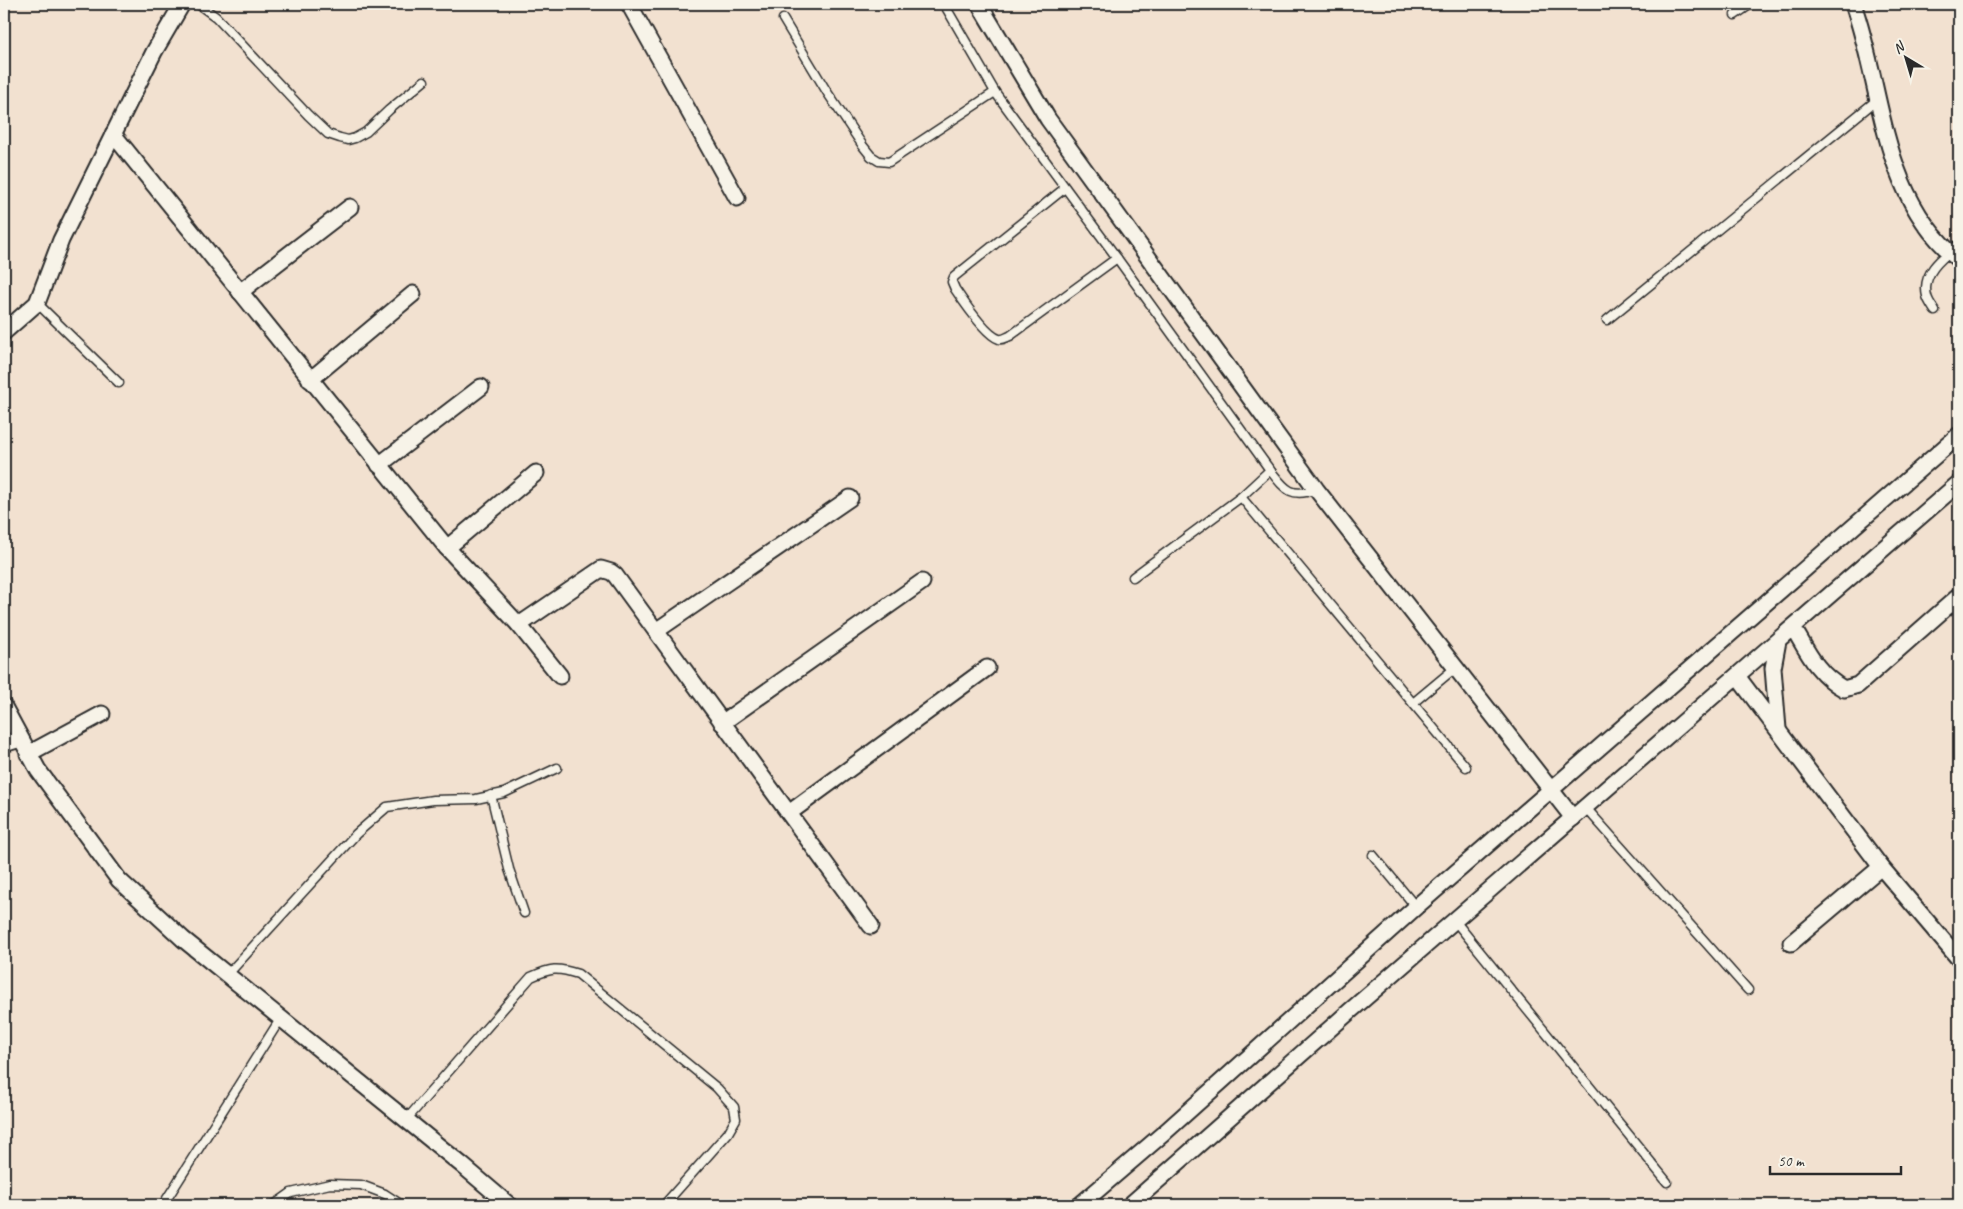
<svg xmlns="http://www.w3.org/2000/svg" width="1963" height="1209" viewBox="0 0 1963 1209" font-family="Caveat,sans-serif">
<rect width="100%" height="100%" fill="#f2e1d0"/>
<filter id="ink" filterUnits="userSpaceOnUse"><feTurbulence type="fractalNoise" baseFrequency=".02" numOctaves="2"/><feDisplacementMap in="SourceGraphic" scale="10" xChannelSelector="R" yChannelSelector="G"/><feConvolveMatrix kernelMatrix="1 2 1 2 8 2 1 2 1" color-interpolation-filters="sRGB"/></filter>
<g filter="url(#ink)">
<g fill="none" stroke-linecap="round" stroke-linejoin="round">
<g stroke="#2b2b2b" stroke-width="11">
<g id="service">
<polyline points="198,4 216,17 308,115 328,134 340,138 348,140 355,138 366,132 389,110 424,81"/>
<polyline points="944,4 995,92"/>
<polyline points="1735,15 1751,4"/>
<path d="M783 19 827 92 863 146 871 156 879 161 889 162 995 92 1117 258 1270 470C1285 489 1291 499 1316 489"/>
<path d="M1065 188 954 277 952 282 955 289C963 301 986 335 999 339 1003 340 1007 337 1010 336L1117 258"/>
<polyline points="37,303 119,383"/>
<path d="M1935 311C1932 306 1928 301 1927 296 1921 273 1943 257 1959 244"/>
<polyline points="1607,320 1878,99"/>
<polyline points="1270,470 1241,497 1466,767"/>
<polyline points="1133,577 1241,497"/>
<polyline points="1413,703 1455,668"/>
<polyline points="491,795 509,869 524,913"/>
<polyline points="1586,808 1748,990"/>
<polyline points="1373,855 1416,907"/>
<polyline points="1455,921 1667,1182"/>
<polyline points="228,974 356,834 387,807 433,800 476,799 504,793 557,768"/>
<path d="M406 1120 531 977C551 968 557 967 578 974L717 1088 734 1107 736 1119 728 1133 664 1205"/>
<polyline points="163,1205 281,1018"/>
<polyline points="274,1205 291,1193 330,1184 361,1185 385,1194 402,1205"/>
</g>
</g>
<g stroke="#2b2b2b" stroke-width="19">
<g id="minor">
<polyline points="629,4 737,198"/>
<polyline points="979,4 1048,119 1316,489 1573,818"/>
<path d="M1853 4C1884 91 1880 197 1959 260"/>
<polyline points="113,134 447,548 519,625 601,569 611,572 615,575 871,926"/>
<polyline points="240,292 350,207"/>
<polyline points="4,332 37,303 61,240 154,52 182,4"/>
<polyline points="310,380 413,294"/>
<polyline points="379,465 481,387"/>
<polyline points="447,548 536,473"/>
<polyline points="519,625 560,676"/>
<path d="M1794 629C1808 653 1818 675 1844 689L1858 685 1959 596"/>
<polyline points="656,631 850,498"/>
<polyline points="1737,676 1881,867 1959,959"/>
<polyline points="4,707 38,770 119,880 183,939 462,1165 509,1205"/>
<polyline points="722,723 922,582"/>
<polyline points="1778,729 1773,668 1778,641"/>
<polyline points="4,744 20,739"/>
<polyline points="28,754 102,714"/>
<polyline points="789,813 987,668"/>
<polyline points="1791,943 1881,867"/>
<polyline points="1080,1205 1164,1133 1416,907 1959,435"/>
<polyline points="1130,1205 1350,1011 1959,483"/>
</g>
</g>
<use href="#service" stroke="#f7f3e8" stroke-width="8"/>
<use href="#minor" stroke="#f7f3e8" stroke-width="15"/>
</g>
</g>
<rect width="1963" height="1209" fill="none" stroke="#f7f3e8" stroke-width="20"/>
<rect x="10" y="10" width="1943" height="1189" fill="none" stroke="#2b2b2b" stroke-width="2" filter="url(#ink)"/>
<g transform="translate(1906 58) rotate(322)" stroke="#f7f3e8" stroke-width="4" paint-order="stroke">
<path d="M0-4L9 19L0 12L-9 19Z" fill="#2b2b2b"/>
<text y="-8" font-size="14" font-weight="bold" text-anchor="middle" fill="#2b2b2b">N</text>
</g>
<path d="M1770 1166v8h131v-8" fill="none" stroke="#2b2b2b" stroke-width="2.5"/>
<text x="1778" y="1166" font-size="15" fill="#2b2b2b" stroke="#f7f3e8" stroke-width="4" paint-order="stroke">50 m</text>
</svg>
